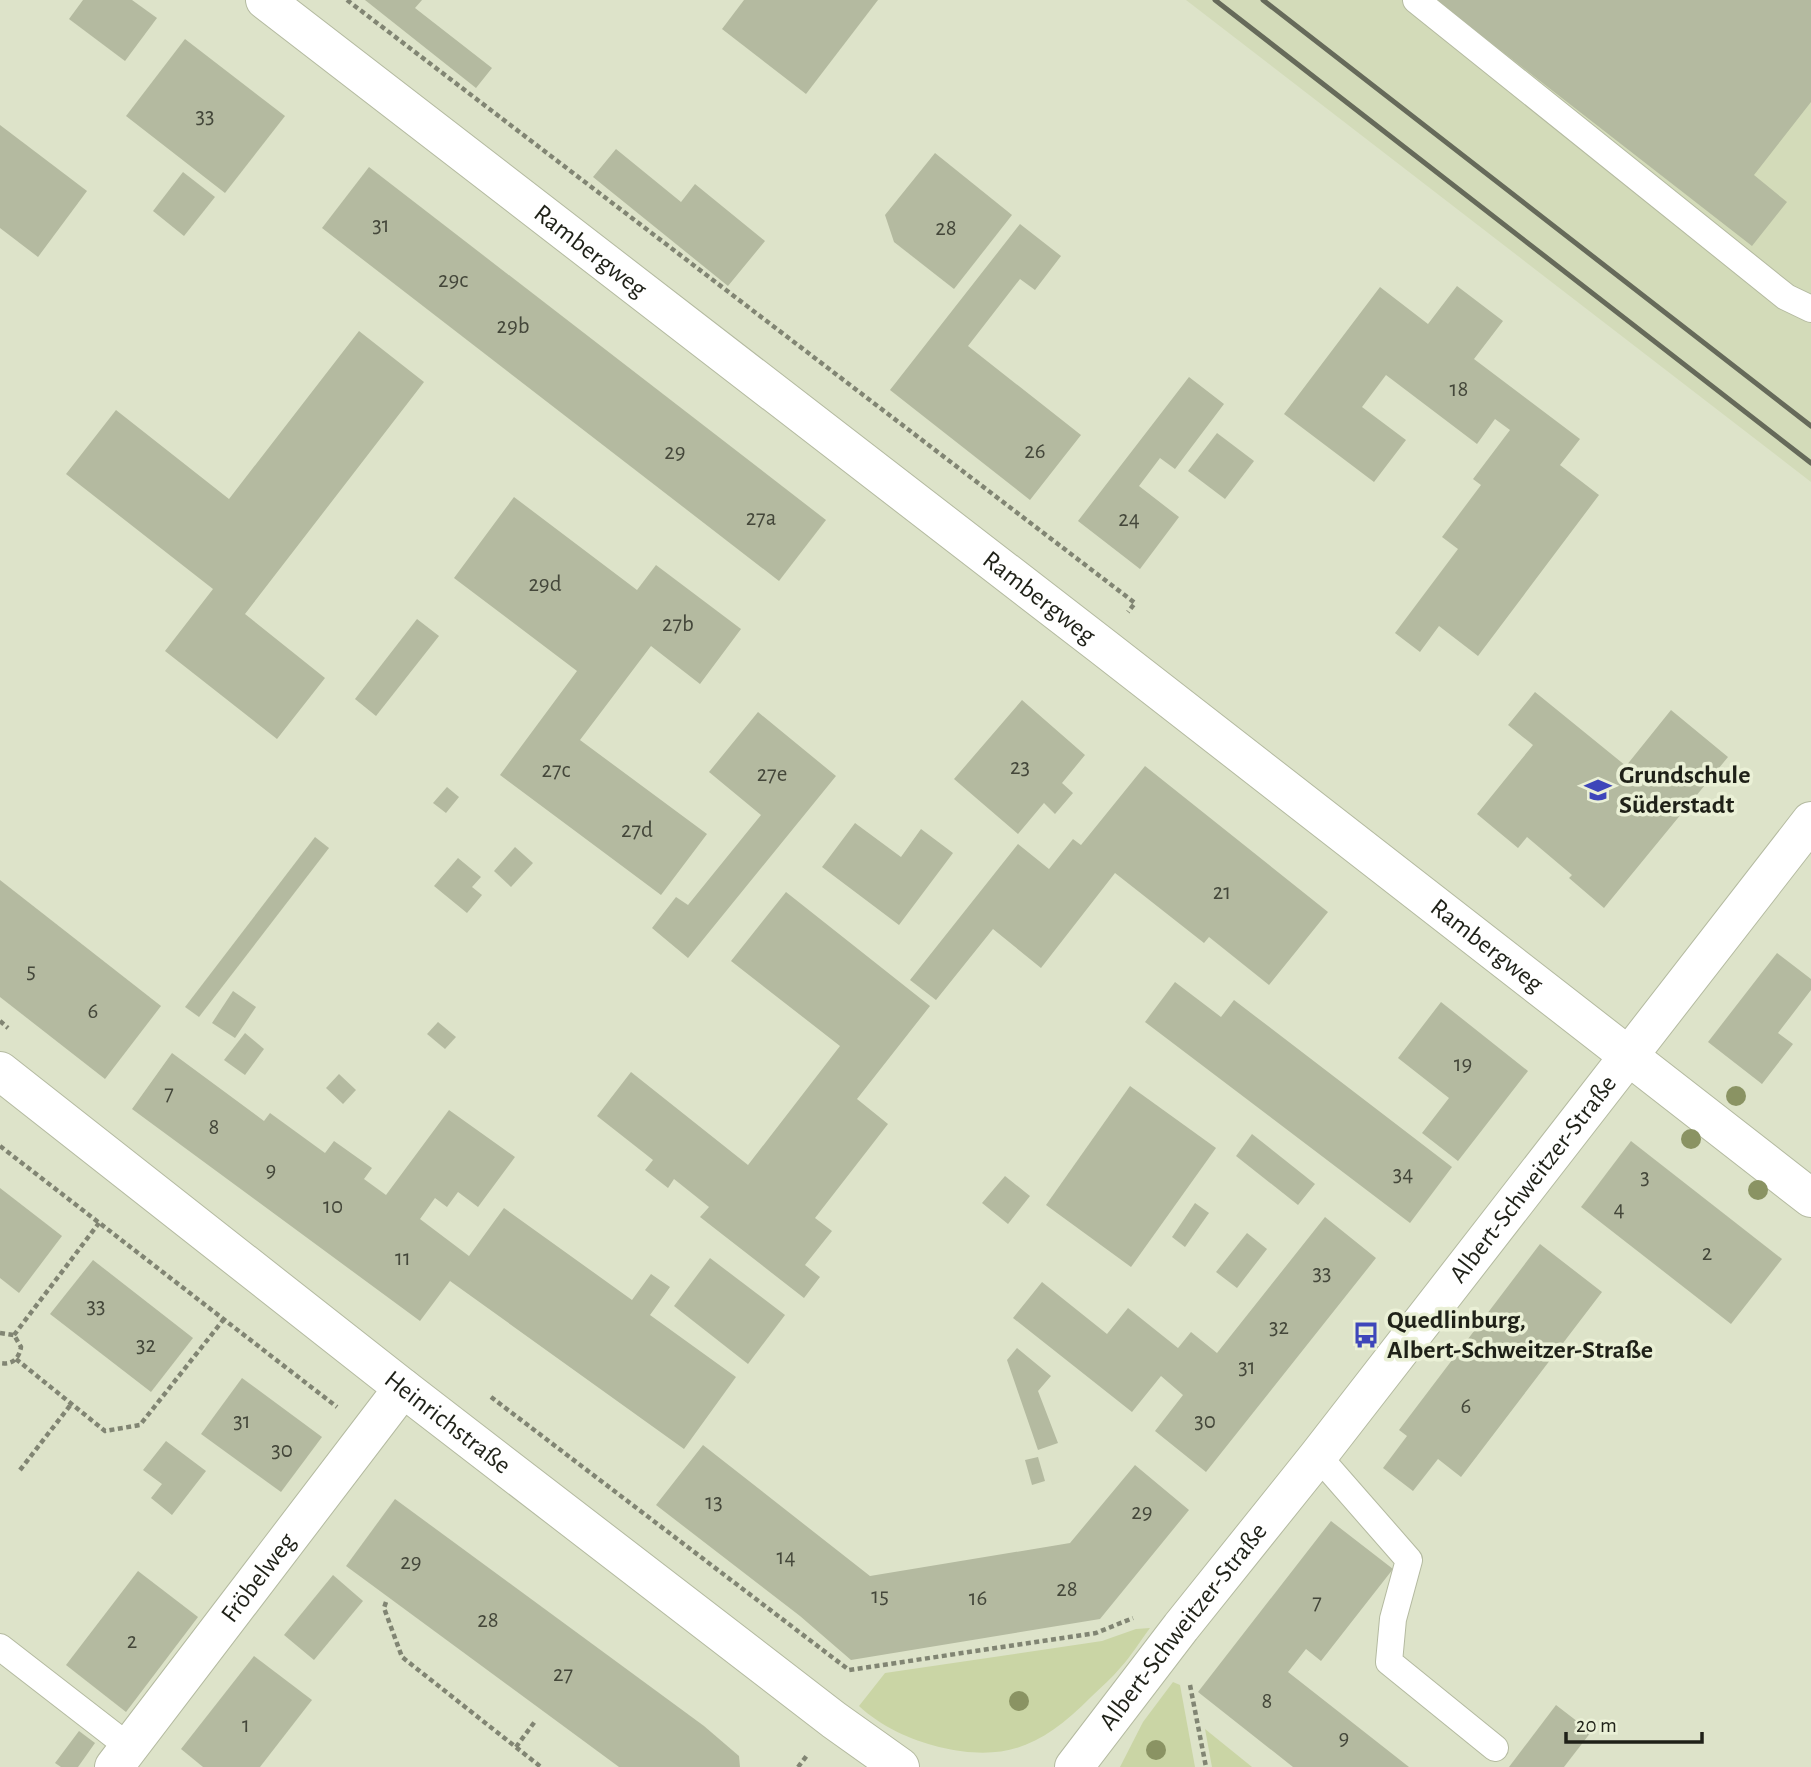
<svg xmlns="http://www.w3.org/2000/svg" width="1811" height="1767" viewBox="0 0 1811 1767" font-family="'Alegreya Sans',sans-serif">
<rect width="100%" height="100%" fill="#dde3c9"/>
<polygon fill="#d3dbb9" points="1186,0 1811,0 1811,482"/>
<g fill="#cad5a5">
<path d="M1150 1628C1140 1641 1132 1655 1121 1667 1112 1678 1101 1687 1091 1697 1043 1745 1007 1763 939 1747 911 1740 880 1726 859 1706L885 1673 1102 1641 1136 1629Z"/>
<polygon points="1173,1682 1180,1685 1195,1767 1120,1767 1143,1722"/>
<polygon points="1205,1729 1252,1767 1212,1767"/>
</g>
<g fill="#b4baa0">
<polygon points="83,0 132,0 157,18 125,61 69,19"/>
<polygon points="365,0 422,0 415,8 492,68 476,88"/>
<polygon points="744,0 878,0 806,94 722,29"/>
<polygon points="1436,0 1811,0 1811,102 1754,175 1787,202 1752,246"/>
<polygon points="185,39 285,116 225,193 126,116"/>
<polygon points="0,125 87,191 38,257 0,228"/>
<polygon points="616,149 681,202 695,184 765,241 728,286 593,177"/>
<polygon points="935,153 1012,215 954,289 894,242 885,215"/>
<polygon points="369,167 826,520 779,581 322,228"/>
<polygon points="183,172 215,197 184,236 153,211"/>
<polygon points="1020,224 1061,256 1035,290 1020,279 968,346 1081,435 1030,500 890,390"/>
<polygon points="1457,286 1503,321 1474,359 1580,439 1560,465 1599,495 1478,656 1439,626 1420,652 1395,633 1458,549 1442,537 1481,485 1473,479 1510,430 1495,419 1477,444 1386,375 1362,407 1406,440 1374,482 1284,414 1380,287 1428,324"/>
<polygon points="359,331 424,382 245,614 325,678 277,739 165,651 213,589 66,474 116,410 229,499"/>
<polygon points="1189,377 1224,404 1175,469 1160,458 1139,486 1179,517 1140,569 1078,521"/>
<polygon points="1217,433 1254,461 1225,499 1188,471"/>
<polygon points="514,497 637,590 656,565 741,629 700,684 651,646 580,740 707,834 661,895 500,775 577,671 454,578"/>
<polygon points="417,619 439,636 376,716 355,699"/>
<polygon points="1535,692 1626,766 1671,710 1728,757 1604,908 1569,878 1572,875 1527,837 1518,848 1477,814 1533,745 1508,725"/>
<polygon points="1022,700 1085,755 1062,783 1073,793 1055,814 1044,803 1018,834 954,779"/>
<polygon points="758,712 836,776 688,958 652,928 676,897 688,905 761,815 709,772"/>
<polygon points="1145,766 1328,912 1269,985 1209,937 1204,943 1115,873 1041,968 993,929 936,1000 910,980 1018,844 1049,869 1073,839 1081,845"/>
<polygon points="447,787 459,797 446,813 433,803"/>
<polygon points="855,823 901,857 921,829 953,853 899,925 822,867"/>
<polygon points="315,837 329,848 199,1017 185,1007"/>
<polygon points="515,847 533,863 511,887 494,871"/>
<polygon points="458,858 481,877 472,887 482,895 467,913 434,886"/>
<polygon points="0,880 161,1006 105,1079 0,997"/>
<polygon points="786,892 930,1006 857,1099 888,1124 815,1218 832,1231 805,1265 820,1277 804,1298 700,1217 709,1207 674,1179 668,1188 645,1170 653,1160 597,1116 631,1072 748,1165 840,1046 731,961"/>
<polygon points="1777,953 1811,979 1811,990 1778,1033 1793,1044 1762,1084 1708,1042"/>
<polygon points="1175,982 1221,1017 1234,1000 1452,1167 1410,1223 1145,1022"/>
<polygon points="233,991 256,1007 235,1038 212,1023"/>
<polygon points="1441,1002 1528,1071 1458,1161 1422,1133 1449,1098 1398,1058"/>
<polygon points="438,1022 456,1037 445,1049 427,1034"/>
<polygon points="245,1033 264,1049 245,1075 224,1060"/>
<polygon points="172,1053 264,1121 270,1113 325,1153 334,1141 372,1168 364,1179 386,1195 449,1110 515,1157 478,1207 458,1192 447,1207 435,1198 420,1219 469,1256 504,1208 632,1300 651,1274 670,1287 650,1315 736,1377 684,1449 450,1281 420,1321 132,1109"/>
<polygon points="339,1074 356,1090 343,1104 326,1088"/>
<polygon points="1130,1086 1216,1148 1131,1267 1046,1205"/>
<polygon points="1252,1134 1315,1184 1298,1205 1236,1156"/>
<polygon points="1631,1141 1782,1259 1731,1324 1581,1207"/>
<polygon points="1005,1176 1030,1196 1008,1224 982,1203"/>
<polygon points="0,1188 62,1236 19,1293 0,1278"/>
<polygon points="1195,1203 1209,1213 1185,1247 1172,1237"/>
<polygon points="1325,1217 1376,1258 1206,1472 1155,1431 1183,1395 1161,1376 1132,1412 1013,1318 1042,1282 1107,1334 1128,1308 1178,1348 1191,1332 1217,1353"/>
<polygon points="1247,1233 1267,1249 1237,1288 1216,1272"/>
<polygon points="1540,1244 1602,1292 1461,1477 1438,1459 1413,1491 1383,1468 1407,1436 1399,1430"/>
<polygon points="710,1258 785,1315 748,1364 674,1306"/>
<polygon points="93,1260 193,1338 151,1392 50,1314"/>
<polygon points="1017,1348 1051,1376 1038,1391 1058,1443 1038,1450 1007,1360"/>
<polygon points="242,1378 322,1437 281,1492 201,1434"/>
<polygon points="166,1441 206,1471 172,1515 151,1498 162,1484 143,1470"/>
<polygon points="703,1445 870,1576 1070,1543 1135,1465 1189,1510 1100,1619 851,1660 800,1616 656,1505"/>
<polygon points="1038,1457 1045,1481 1032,1485 1025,1460"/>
<polygon points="395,1499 704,1726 739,1756 740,1767 619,1767 346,1566"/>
<polygon points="1331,1521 1393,1569 1321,1661 1306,1649 1288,1672 1409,1767 1293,1767 1198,1692"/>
<polygon points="138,1571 198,1617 126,1712 66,1665"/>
<polygon points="333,1575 363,1601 314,1660 284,1635"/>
<polygon points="254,1656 312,1700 260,1767 203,1767 181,1749"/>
<polygon points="1556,1705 1591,1732 1564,1767 1509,1767"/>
<polygon points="79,1731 95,1743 78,1767 61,1767 55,1763"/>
</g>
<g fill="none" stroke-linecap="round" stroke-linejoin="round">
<g stroke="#b4baa0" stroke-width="28">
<g id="lane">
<polyline points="1416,0 1786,297 1811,309"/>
<polyline points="1318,1456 1409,1560 1393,1619 1389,1662 1495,1748"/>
<polyline points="0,1647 129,1747"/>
</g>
</g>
<g stroke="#b4baa0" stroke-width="40">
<g id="street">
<path id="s1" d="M265 0 1102 646 1811 1198"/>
<path id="s2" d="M0 1071 403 1388 834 1720 900 1767"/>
<path id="s3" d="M114 1767 403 1388"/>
<path id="s4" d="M1074 1767 1181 1627 1318 1456 1811 821"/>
</g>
</g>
<g stroke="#818573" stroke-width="4.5" stroke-dasharray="5 3.5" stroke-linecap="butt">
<polyline points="347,0 1135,603 1128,612"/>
<polyline points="0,1021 8,1028"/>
<polyline points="0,1146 337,1407"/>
<path d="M0 1333 14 1335 21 1347C19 1359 12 1365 0 1363"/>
<polyline points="14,1335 99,1223"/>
<polyline points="16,1359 105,1431 140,1425 224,1319"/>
<polyline points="491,1397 849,1670 1096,1633 1133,1618"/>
<polyline points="20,1470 72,1403"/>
<polyline points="386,1602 384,1608 402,1657 541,1767"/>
<polyline points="1190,1685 1206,1767"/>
<polyline points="516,1747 536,1720"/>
<polyline points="798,1767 808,1754"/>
</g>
<use href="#lane" stroke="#fff" stroke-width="26"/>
<use href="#street" stroke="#fff" stroke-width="38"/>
<g stroke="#666a5a" stroke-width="5">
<polyline points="1215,0 1811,463"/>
<polyline points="1263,0 1811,426"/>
</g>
</g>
<g fill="#8a9363">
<circle cx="1736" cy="1096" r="10"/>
<circle cx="1691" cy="1139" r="10"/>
<circle cx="1758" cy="1190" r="10"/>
<circle cx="1019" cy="1701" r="10"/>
<circle cx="1156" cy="1750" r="10"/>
</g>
<defs>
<g id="school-bare" transform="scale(2.1)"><path d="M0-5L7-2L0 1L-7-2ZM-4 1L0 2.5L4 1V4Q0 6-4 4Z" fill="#3e46ba" stroke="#eaf0d6" stroke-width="2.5" paint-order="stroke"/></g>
<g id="bus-bare" transform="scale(2.1)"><path d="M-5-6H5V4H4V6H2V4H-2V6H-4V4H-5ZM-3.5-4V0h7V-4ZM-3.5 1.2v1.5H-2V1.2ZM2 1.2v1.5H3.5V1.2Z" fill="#3e46ba" stroke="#eaf0d6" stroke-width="2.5" paint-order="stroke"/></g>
</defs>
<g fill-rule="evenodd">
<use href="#school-bare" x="1598" y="790"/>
<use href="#bus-bare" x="1366" y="1335"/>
</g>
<g text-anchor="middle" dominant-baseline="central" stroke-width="7" stroke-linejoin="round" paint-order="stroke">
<g font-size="23" fill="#44473a">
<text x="205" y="116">33</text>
<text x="381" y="225">31</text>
<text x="946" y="228">28</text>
<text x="453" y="280">29c</text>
<text x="513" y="326">29b</text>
<text x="1459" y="389">18</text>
<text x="1035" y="451">26</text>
<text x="675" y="452">29</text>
<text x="761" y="518">27a</text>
<text x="1129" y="519">24</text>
<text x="545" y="584">29d</text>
<text x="678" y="624">27b</text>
<text x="1020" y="767">23</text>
<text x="556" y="770">27c</text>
<text x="772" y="774">27e</text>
<text x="637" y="830">27d</text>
<text x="1222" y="892">21</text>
<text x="31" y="971">5</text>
<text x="93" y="1011">6</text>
<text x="1463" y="1064">19</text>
<text x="169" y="1093">7</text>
<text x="214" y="1127">8</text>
<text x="271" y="1170">9</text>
<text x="1403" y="1174">34</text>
<text x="1645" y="1177">3</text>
<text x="333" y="1206">10</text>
<text x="1619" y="1209">4</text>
<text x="1707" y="1253">2</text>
<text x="403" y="1258">11</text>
<text x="1322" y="1273">33</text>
<text x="96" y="1306">33</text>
<text x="1279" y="1327">32</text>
<text x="146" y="1345">32</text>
<text x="1247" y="1367">31</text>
<text x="1466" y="1406">6</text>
<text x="242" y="1421">31</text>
<text x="1205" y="1421">30</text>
<text x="282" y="1450">30</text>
<text x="714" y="1502">13</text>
<text x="1142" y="1512">29</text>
<text x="786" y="1557">14</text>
<text x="411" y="1562">29</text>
<text x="1067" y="1589">28</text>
<text x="880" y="1596">15</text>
<text x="978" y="1598">16</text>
<text x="1317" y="1602">7</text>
<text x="488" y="1620">28</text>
<text x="132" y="1641">2</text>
<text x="563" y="1674">27</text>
<text x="1267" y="1701">8</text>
<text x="246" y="1725">1</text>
<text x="1344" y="1738">9</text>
</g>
<g font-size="26" fill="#1f2118" stroke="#eaf0d6">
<text stroke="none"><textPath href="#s1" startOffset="411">Rambergweg</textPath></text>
<text stroke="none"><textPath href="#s1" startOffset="978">Rambergweg</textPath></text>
<text stroke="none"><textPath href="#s1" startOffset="1545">Rambergweg</textPath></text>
<text stroke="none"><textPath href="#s4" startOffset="746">Albert-Schweitzer-Straße</textPath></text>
<text stroke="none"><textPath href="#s2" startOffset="569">Heinrichstraße</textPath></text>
<text stroke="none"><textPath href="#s3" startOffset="238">Fröbelweg</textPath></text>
<text stroke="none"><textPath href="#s4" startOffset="178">Albert-Schweitzer-Straße</textPath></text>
</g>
<g font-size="26" font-weight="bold" fill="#1f2118" stroke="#eaf0d6" text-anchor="start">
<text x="1619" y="775">Grundschule<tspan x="1619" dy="30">Süderstadt</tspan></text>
<text x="1387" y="1320">Quedlinburg,<tspan x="1387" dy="30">Albert-Schweitzer-Straße</tspan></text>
</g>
</g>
<path d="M1566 1732v10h136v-10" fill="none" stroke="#1f2118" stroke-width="3.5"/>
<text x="1576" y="1732" font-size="21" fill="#1f2118" stroke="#eaf0d6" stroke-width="5" paint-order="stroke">20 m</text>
</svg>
